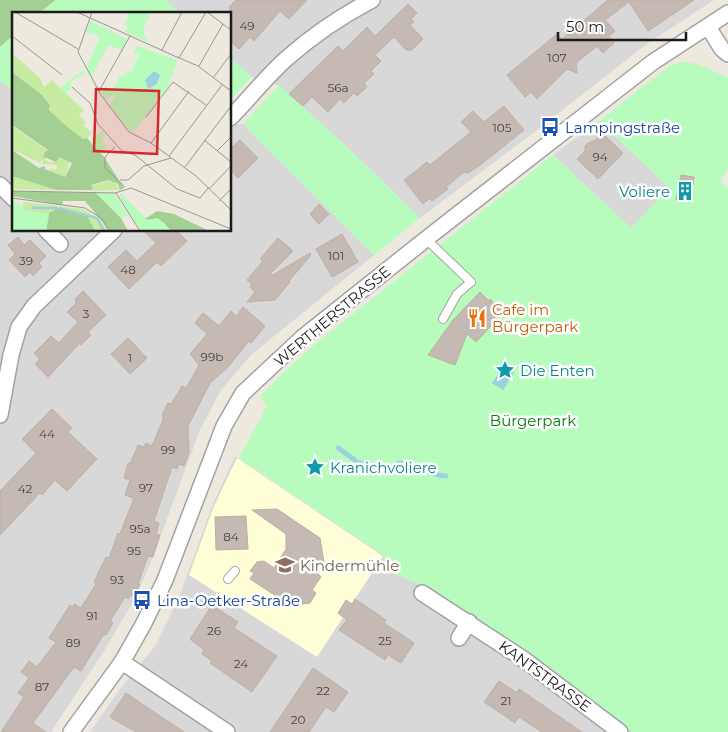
<svg xmlns="http://www.w3.org/2000/svg" width="728" height="732" viewBox="0 0 728 732" font-family="Montserrat,sans-serif">
<rect width="100%" height="100%" fill="#ede9df"/>
<g fill="#d9d8d8">
<polygon points="166,0 714,0 648,43 533,133 420,218 346,146 279,86 252,77 230,58 230,14 181,14"/>
<polygon points="0,80 14,92 14,230 230,230 230,124 243,124 374,255 252,354 221,390 200,430 149,567 133,602 104,651 51,732 0,732"/>
<polygon points="599,121 670,188 631,228 553,155"/>
<polygon points="235,456 385,556 378,567 429,585 532,656 633,732 90,732 117,693 156,645 180,594 213,504"/>
</g>
<polygon fill="#ffffd7" points="237,458 383,556 317,657 189,575 214,506"/>
<polygon fill="#a4cf92" points="0,0 56,0 38,14 14,14 14,35 0,47"/>
<g fill="#b8fcbd">
<polygon points="56,0 166,0 181,14 38,14"/>
<polygon points="14,35 14,92 0,80 0,47"/>
<polygon points="230,58 252,77 230,100"/>
<path d="M680 62C699 62 712 70 728 78V168L720 182 728 187V732H633L532 656 429 586 427 588 378 567 385 556 239 458 267 406 260 396 283 373 315 344 553 155 631 228 669 188 599 121 668 67Z"/>
<polygon points="279,85 346,146 420,218 374,255 243,124"/>
</g>
<polygon fill="#9dd0de" points="504,366 514,373 503,390 492,383"/>
<g fill="none" stroke-linecap="round" stroke-linejoin="round">
<g stroke="#9dd0de" stroke-width="5">
<polyline points="338,448 359,463 376,466"/>
<path d="M399 463C415 464 429 475 446 476"/>
</g>
</g>
<g fill="#c5bab3" stroke="#c0aea1">
<polygon points="236,0 307,0 289,19 280,11 254,41 250,37 239,49 230,41 230,6"/>
<polygon points="608,0 694,0 648,31 629,2 605,20 615,31 609,36 615,42 603,53 597,46 576,63 577,73 567,69 537,99 531,92 525,97 507,75 557,34 562,39"/>
<polygon points="408,4 417,13 411,19 414,22 410,25 423,39 412,50 406,50 394,37 375,55 381,61 371,71 374,74 364,83 367,87 357,96 354,93 344,103 340,99 328,112 312,97 303,106 289,94 338,46 343,51 367,27 375,36"/>
<polygon points="504,106 524,130 479,166 468,173 464,172 446,187 448,189 432,201 430,198 423,204 404,180 427,162 430,165 471,132 461,122 473,111 484,122"/>
<polygon points="602,133 623,153 598,179 577,159 585,151 585,146 588,143 594,141"/>
<polygon points="240,140 258,158 238,178 230,170 230,149"/>
<polygon points="681,175 694,177 690,202 676,200"/>
<polygon points="319,204 329,214 319,224 310,214"/>
<polygon points="143,230 176,230 187,241 161,266 157,262 129,289 108,267 126,250 137,261 156,243"/>
<polygon points="342,234 358,262 332,277 316,249"/>
<polygon points="18,237 24,245 30,240 46,256 39,263 42,267 33,276 30,272 25,277 9,260 15,254 8,245"/>
<polygon points="278,238 293,251 271,273 273,275 310,253 311,255 289,281 290,282 275,300 247,302 255,292 250,287 252,284 247,280 263,261 260,259"/>
<polygon points="83,291 106,315 88,332 91,335 81,345 80,343 48,377 35,364 40,360 34,353 51,336 59,343 78,322 67,312 76,303 75,299"/>
<polygon points="480,292 489,301 490,299 504,312 476,342 467,334 455,365 428,355 453,320"/>
<polygon points="243,307 265,326 251,343 249,341 228,367 210,383 188,426 189,453 184,466 179,464 177,469 172,467 154,521 159,523 156,534 160,535 153,557 148,556 138,584 140,584 134,597 130,595 129,599 125,597 110,621 113,623 106,635 104,634 81,671 74,667 33,723 46,732 1,732 24,697 18,693 29,678 21,672 29,661 37,667 56,642 49,638 70,605 73,607 74,604 81,608 96,584 94,582 106,557 109,558 118,533 120,534 134,498 125,495 130,480 124,478 128,463 130,464 138,445 144,447 146,443 152,446 163,420 163,413 168,403 171,404 182,386 186,388 199,365 190,354 207,334 195,323 203,313 219,326 231,311 236,316"/>
<polygon points="128,338 147,358 130,374 111,354"/>
<polygon points="52,409 72,428 68,432 97,459 67,491 55,480 42,495 40,493 0,535 0,491 36,453 22,439"/>
<polygon points="277,509 320,538 324,562 318,574 321,577 312,590 316,593 310,603 302,604 283,592 279,598 250,579 254,573 250,571 257,562 264,561 274,568 286,549 286,534 252,510"/>
<polygon points="246,516 248,549 216,550 215,517"/>
<polygon points="355,599 386,620 384,623 414,643 401,663 388,655 385,660 339,630 347,620 338,613 346,600 352,604"/>
<polygon points="212,605 238,622 234,628 277,656 252,692 210,663 212,661 202,654 204,650 190,639"/>
<polygon points="313,668 348,692 334,712 326,707 309,732 270,732"/>
<polygon points="499,681 517,693 519,689 582,732 542,732 519,717 515,723 484,702"/>
<polygon points="126,693 148,708 184,732 136,732 110,717"/>
</g>
<g fill="none" stroke-linecap="round" stroke-linejoin="round">
<g stroke="#a2a2a2" stroke-width="10">
<g id="service">
<polyline points="426,239 471,282 457,294 443,319"/>
<polyline points="228,579 235,571"/>
</g>
</g>
<g stroke="#a2a2a2" stroke-width="18">
<g id="minor">
<polyline points="708,27 722,49 728,54"/>
<path d="M230 118C249 99 266 77 286 59 312 36 341 16 372 0"/>
<polyline points="0,185 14,199"/>
<polyline points="46,230 60,244"/>
<polyline points="0,415 11,355 19,327 34,306 114,230"/>
<polyline points="422,593 522,658 620,732"/>
<polyline points="459,638 469,622"/>
<polyline points="122,662 227,732"/>
<polyline points="71,732 122,662 144,623 165,580 224,426 243,393 303,337 426,239 653,62 728,13"/>
</g>
</g>
<use href="#service" stroke="#fff" stroke-width="8"/>
<use href="#minor" stroke="#fff" stroke-width="15"/>
</g>
<defs>
<g id="bus-bare" transform="scale(1.5)"><path d="M-5-6H5V4H4V6H2V4H-2V6H-4V4H-5ZM-3.5-4V0h7V-4ZM-3.5 1.2v1.5H-2V1.2ZM2 1.2v1.5H3.5V1.2Z" fill="#1a4fb4" stroke="#fff" stroke-width="2.5" paint-order="stroke"/></g>
<g id="building-bare" transform="scale(1.5)"><path d="M-4-6H4V6H1V3H-1V6H-4ZM-2.5-4.3h1.7v1.8h-1.7ZM.8-4.3h1.7v1.8H.8ZM-2.5-1h1.7V.8h-1.7ZM.8-1h1.7V.8H.8Z" fill="#0f9aa8" stroke="#fff" stroke-width="2.5" paint-order="stroke"/></g>
<g id="restaurant-bare" transform="scale(1.5)"><path d="M-5-6h1v4h1v-4h1v4h1v-4h1v5L-1.5 .5V6h-2V.5L-5-1ZM5-6V6H3V1.5H1.5Q1.5-4 5-6Z" fill="#e8710a" stroke="#fff" stroke-width="2.5" paint-order="stroke"/></g>
<g id="sight-bare" transform="scale(1.5)"><path d="M0-6L1.8-2.2L6-1.7L2.9 1.2L3.7 5.4L0 3.3L-3.7 5.4L-2.9 1.2L-6-1.7L-1.8-2.2Z" fill="#0f9aa8" stroke="#fff" stroke-width="2.5" paint-order="stroke"/></g>
<g id="school-bare" transform="scale(1.5)"><path d="M0-5L7-2L0 1L-7-2ZM-4 1L0 2.5L4 1V4Q0 6-4 4Z" fill="#8d6e63" stroke="#fff" stroke-width="2.5" paint-order="stroke"/></g>
</defs>
<g fill-rule="evenodd">
<use href="#bus-bare" x="550" y="127"/>
<use href="#building-bare" x="685" y="191"/>
<use href="#restaurant-bare" x="477" y="318"/>
<use href="#sight-bare" x="505" y="370"/>
<use href="#sight-bare" x="315" y="467"/>
<use href="#school-bare" x="285" y="565"/>
<use href="#bus-bare" x="142" y="600"/>
</g>
<g text-anchor="middle" dominant-baseline="central" stroke-width="5" stroke-linejoin="round" paint-order="stroke">
<g font-size="12" fill="#464341">
<text x="247" y="25">49</text>
<text x="557" y="57">107</text>
<text x="338" y="87">56a</text>
<text x="502" y="127">105</text>
<text x="600" y="156">94</text>
<text x="336" y="255">101</text>
<text x="26" y="260">39</text>
<text x="128" y="269">48</text>
<text x="86" y="313">3</text>
<text x="212" y="356">99b</text>
<text x="130" y="357">1</text>
<text x="47" y="433">44</text>
<text x="168" y="449">99</text>
<text x="146" y="487">97</text>
<text x="25" y="488">42</text>
<text x="140" y="528">95a</text>
<text x="231" y="536">84</text>
<text x="134" y="550">95</text>
<text x="117" y="579">93</text>
<text x="92" y="615">91</text>
<text x="214" y="630">26</text>
<text x="385" y="640">25</text>
<text x="73" y="642">89</text>
<text x="241" y="663">24</text>
<text x="42" y="686">87</text>
<text x="323" y="690">22</text>
<text x="506" y="700">21</text>
<text x="298" y="719">20</text>
</g>
<g font-size="15" fill="#164399" stroke="#fff" text-anchor="start">
<text x="565" y="127">Lampingstraße</text>
<text x="157" y="600">Lina-Oetker-Straße</text>
</g>
<g font-size="15" fill="#0d838f" stroke="#fff" text-anchor="start">
<text x="670" y="191" text-anchor="end">Voliere</text>
<text x="520" y="370">Die Enten</text>
<text x="330" y="467">Kranichvoliere</text>
</g>
<g font-size="15" fill="#c56008" stroke="#fff" text-anchor="start">
<text x="492" y="309">Cafe im<tspan x="492" dy="17">Bürgerpark</tspan></text>
</g>
<g font-size="15" fill="#1b1b1b" stroke="#fff">
<text transform="translate(332 316) rotate(-40)">WERTHERSTRASSE</text>
<text transform="translate(545 676) rotate(36)">KANTSTRASSE</text>
</g>
<g font-size="15" fill="#057d0e" stroke="#fff">
<text x="533" y="420">Bürgerpark</text>
</g>
<g font-size="15" fill="#785e54" stroke="#fff" text-anchor="start">
<text x="300" y="565">Kindermühle</text>
</g>
</g>
<g transform="translate(12 12)">
<rect width="219" height="219" fill="#ede9df"/>
<path d="M0 41 28 66 32 75 40 68 72 98 67 103 74 110 71 113 80 121 75 126 71 127 52 112 37 98 38 92 30 83 0 60ZM0 114 35 138 28 151 0 137ZM32 145 36 150H44L47 145 58 149 53 165 37 158 38 156 44 158 45 153 30 152ZM0 164H5L45 178 0 177ZM101 168 108 178 83 179 78 174ZM12 190 71 197 87 207 96 219H83L76 205 46 196 37 203 34 219H0Z" fill="#c7eca1"/>
<path d="M0 60 30 83 38 93 37 98 52 112 71 127 75 126 92 145 112 176 108 178 106 172 97 168 79 173 81 178H45L0 164V138L27 156 33 154V157L53 165 60 151 47 145 44 150 32 145 29 151 33 140 36 138 0 113ZM0 179 84 181 109 206 116 219H98L73 189H51L50 193 0 184ZM46 196 76 205 83 219H34L37 201ZM145 199 162 202 197 219H159L151 210 133 207Z" fill="#a4cf92"/>
<path d="M119 0H139L131 18 136 30 113 20 116 14 112 12ZM79 9 115 27 110 38 96 33 80 64 75 55 88 24 74 20ZM125 34 166 48 155 76 122 120 117 118 97 92 103 86 100 83 94 88 90 81 93 74 100 78 108 64 111 65 115 59 119 60 127 43 121 40ZM72 57 74 61 58 70 60 75 54 81 48 76ZM90 118 93 122 89 127 95 134 88 141 78 130ZM84 181 102 182 120 209 115 203 109 206ZM109 181 135 208 146 206 159 219H129L107 184ZM0 187 14 198 37 202 34 219H0Z" fill="#b8fcbd"/>
<path d="M142 59 148 63 145 72 136 77 133 68Z" fill="#9dd0de"/>
<path fill="none" stroke="#9dd0de" stroke-width="2.5" d="M20 196H45M47 196 85 206 92 219"/>
<path fill="none" stroke="#999791" stroke-width="1" d="M3 0 66 37M65 0 167 46M80 0 66 40 89 83 117 120 139 131 184 164 219 198M195 0 219 18M0 24 50 63M150 38 170 0M165 45 186 54 219 79M167 46 194 0M187 54 211 12M201 66 219 42M60 75 78 91 86 112 110 139 123 143 165 177 188 186 197 175M87 79 118 24M134 105 161 70 194 93M192 128 219 150M139 131 177 79M103 135 93 145V156L113 175M205 139 219 125M157 144 210 73M173 155 219 94M108 168H116L132 154 159 146M198 176 219 154M0 179 103 181 119 176 219 217M104 181 128 219M0 186 73 196 89 206 97 219M207 189 219 177"/>
<path fill="#d62828" fill-opacity="0.15" stroke="#d62828" stroke-width="2.5" d="M84 77 147 79 145 142 82 139Z"/>
<rect width="219" height="219" fill="none" stroke="#1b1b1b" stroke-width="2.5"/>
</g>
<path d="M558 32v8h128v-8" fill="none" stroke="#1b1b1b" stroke-width="2.5"/>
<text x="566" y="32" font-size="15" fill="#1b1b1b" stroke="#ffffff" stroke-width="4" paint-order="stroke">50 m</text>
</svg>
